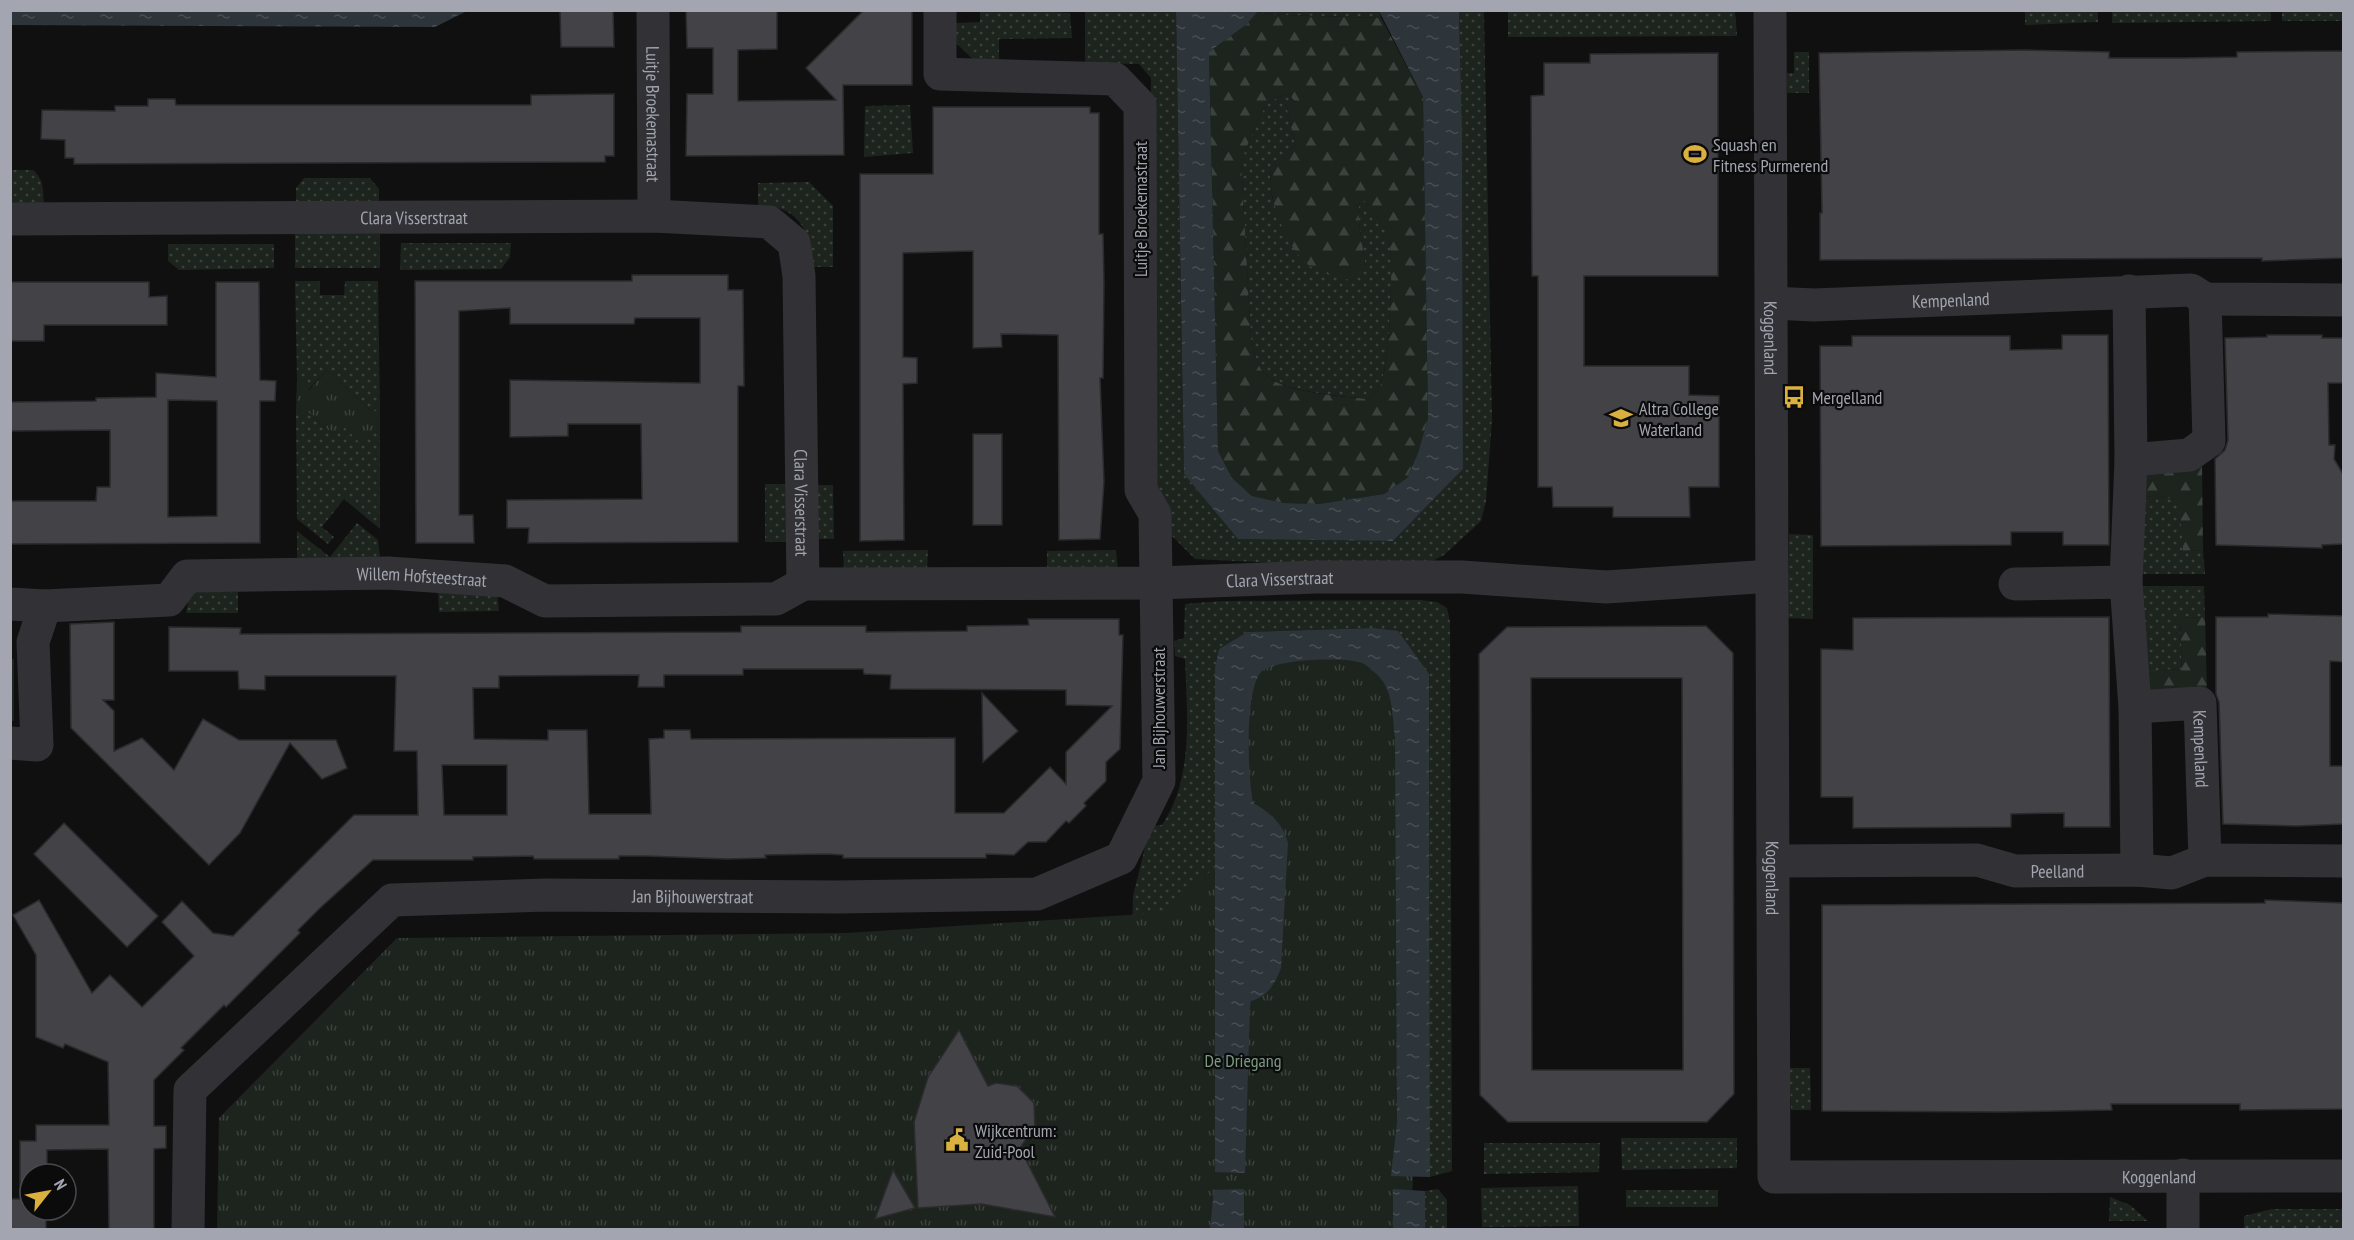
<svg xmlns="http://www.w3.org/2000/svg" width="2354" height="1240" viewBox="0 0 2354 1240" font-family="'PT Sans Narrow',sans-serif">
<defs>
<pattern id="grass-dots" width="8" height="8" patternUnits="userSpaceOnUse" patternTransform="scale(1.5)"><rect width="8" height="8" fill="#1d241e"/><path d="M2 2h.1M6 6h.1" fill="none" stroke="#3b413c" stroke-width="1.8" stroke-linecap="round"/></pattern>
<pattern id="forest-firs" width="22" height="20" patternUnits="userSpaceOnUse" patternTransform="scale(1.5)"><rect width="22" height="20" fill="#1d241e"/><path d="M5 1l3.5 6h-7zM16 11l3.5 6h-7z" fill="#3b413c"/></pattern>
<pattern id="park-tufts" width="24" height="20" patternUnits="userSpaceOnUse" patternTransform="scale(1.5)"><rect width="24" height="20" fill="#1d241e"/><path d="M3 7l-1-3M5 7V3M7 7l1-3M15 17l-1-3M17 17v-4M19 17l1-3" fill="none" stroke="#3b413c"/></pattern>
<pattern id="water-ripples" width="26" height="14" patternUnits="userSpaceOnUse" patternTransform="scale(1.5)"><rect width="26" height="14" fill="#2d343a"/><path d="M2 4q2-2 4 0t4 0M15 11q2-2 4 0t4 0" fill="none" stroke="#484e54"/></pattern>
</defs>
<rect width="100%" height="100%" fill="#101011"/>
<g fill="url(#grass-dots)">
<polygon points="1015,10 1070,13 1072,38 999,39 999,64 978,64 955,42 956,23 980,22 980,11"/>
<polygon points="1258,10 1379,10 1381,18 1255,14"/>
<polygon points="1085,11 1176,11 1184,474 1239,539 1393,541 1463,469 1462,129 1459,11 1484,11 1492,419 1486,501 1481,521 1444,555 1425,565 1317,565 1195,559 1167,531 1168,503 1149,484 1151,78 1139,64 1085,63"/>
<polygon points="1508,11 1735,11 1737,36 1508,37"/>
<polygon points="2025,11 2098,11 2098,22 2025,25"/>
<polygon points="2112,11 2270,11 2271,21 2112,23"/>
<rect x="2282" y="11" width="61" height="10"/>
<polygon points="1794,52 1809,52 1809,93 1787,93 1787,73 1794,73"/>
<path d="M1288 93 1295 103 1287 108 1295 145 1275 162 1270 175 1272 197 1286 235 1349 280 1365 269C1365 247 1355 222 1360 201H1365C1373 212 1386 226 1389 239 1394 260 1390 374 1378 390 1376 393 1371 396 1368 399 1341 396 1290 393 1268 377 1257 369 1254 351 1251 339L1241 161 1260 115 1269 102Z"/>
<polygon points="910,105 913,153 864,157 865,106"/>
<path d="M10 170H33C45 180 43 193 44 208H11Z"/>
<polygon points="304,178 370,178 379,189 379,200 372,206 296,204 296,188"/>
<path d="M809 182 833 206V267H811C811 230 799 206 758 205V183Z"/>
<rect x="295" y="234" width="85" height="34"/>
<polygon points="401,243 511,243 510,257 501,269 400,270"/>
<polygon points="168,244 274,244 274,268 179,270 168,261"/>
<polygon points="295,281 320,281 320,295 344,295 345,281 378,281 380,412 370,410 327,370 308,390 297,379"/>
<polygon points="296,412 308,412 333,434 342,426 373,430 380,435 380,529 344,499 322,527 334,537 328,544 297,519"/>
<rect x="765" y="484" width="23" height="58"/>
<polygon points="812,485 833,485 834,539 813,539"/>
<polygon points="2142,496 2180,499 2183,551 2203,550 2205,574 2136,574"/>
<polygon points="357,523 378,540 380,557 303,564 297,557 297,531 330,557"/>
<polygon points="1789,534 1813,535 1813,619 1788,618"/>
<polygon points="928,550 927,571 844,572 843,551"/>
<polygon points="1116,550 1118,570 1112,567 1047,567 1047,551"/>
<polygon points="2137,586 2204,586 2205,617 2180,618 2182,669 2139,671"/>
<polygon points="238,587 238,613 186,613 190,592 235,592"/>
<polygon points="438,587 497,592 499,611 439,612"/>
<path d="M1420 600 1437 602 1447 608 1450 622 1452 1171 1430 1177 1429 674 1372 628 1247 632 1219 649 1214 998 1128 1074 1133 896 1144 852 1147 826 1162 825C1194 778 1187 714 1185 659L1175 656 1174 641 1184 638 1185 604 1221 601Z"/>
<polygon points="10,659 14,659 14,721 11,721"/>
<polygon points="1789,1068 1810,1068 1811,1110 1791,1110"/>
<polygon points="1621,1138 1737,1138 1737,1168 1622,1170"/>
<polygon points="1484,1143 1600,1143 1599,1172 1484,1174"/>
<polygon points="1578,1186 1579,1226 1482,1227 1481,1188"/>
<polygon points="1438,1189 1447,1200 1447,1229 1425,1229 1425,1191"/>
<rect x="1626" y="1190" width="92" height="17"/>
<polygon points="2110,1197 2130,1205 2148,1221 2109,1221"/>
<polygon points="2272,1209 2343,1209 2343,1229 2244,1229 2244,1216"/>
</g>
<g fill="url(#forest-firs)" fill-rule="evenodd">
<path d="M1255 14 1381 18 1423 97 1428 418 1418 453 1407 478 1384 494 1319 504 1283 503 1252 496 1232 478 1218 451 1209 52 1247 24ZM1288 93 1295 102 1287 108 1295 145C1289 150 1279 156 1274 163 1261 186 1287 249 1307 264 1319 273 1335 277 1350 280L1365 269C1365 247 1355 222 1360 201H1365C1373 212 1386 226 1389 240 1394 260 1390 375 1378 390 1376 393 1371 396 1368 399 1341 396 1289 393 1268 377 1257 369 1254 351 1251 339L1241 161 1260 115 1269 102Z"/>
<polygon points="2202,465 2203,550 2183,551 2179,499 2142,496 2146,468"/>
<polygon points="2205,617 2207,692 2145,694 2139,671 2182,669 2180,618"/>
</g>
<g fill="url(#park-tufts)">
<polygon points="327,370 370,410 380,412 380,435 373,430 359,442 343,426 333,434 308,412 296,412 297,379 309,390"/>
<polygon points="1299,644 1388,653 1405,693 1414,1143 1411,1229 217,1230 219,1118 397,938 847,933 1160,913 1224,860 1228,674"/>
</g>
<g fill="url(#water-ripples)">
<polygon points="11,10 467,10 467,11 435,27 11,25"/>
<polygon points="1176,11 1258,11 1247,24 1209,52 1218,451 1232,478 1252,496 1283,503 1319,504 1384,494 1407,478 1418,453 1428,418 1423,97 1379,11 1459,11 1462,129 1463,469 1393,541 1238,539 1184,474"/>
<path d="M1373 628 1398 631 1429 674 1430 1177 1391 1176 1397 1122 1395 738C1393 720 1393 695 1382 680 1378 675 1369 667 1364 664 1349 656 1273 659 1261 672 1244 692 1248 777 1253 803 1271 813 1283 824 1288 843L1281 968C1275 984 1268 996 1251 1001L1250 1006 1245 1173 1215 1172V668L1219 649 1247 632Z"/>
<polygon points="1244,1189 1244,1229 1210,1229 1214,1190"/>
<polygon points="1393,1189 1425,1191 1425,1229 1393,1229"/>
</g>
<g fill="#424247" stroke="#2b2b2d" stroke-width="1.5" fill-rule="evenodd">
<polygon points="566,10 613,10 614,47 561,47 560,11"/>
<polygon points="686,10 777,10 777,49 738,50 738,101 836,100 806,68 864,10 912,10 912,85 843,85 844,155 686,156 687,94 713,94 713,48 687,48"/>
<polygon points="2025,50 2109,52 2109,58 2184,58 2237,57 2237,52 2343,51 2343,258 2262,261 2262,258 1820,260 1820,213 1822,213 1819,53"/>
<polygon points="1718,53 1718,276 1584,276 1584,366 1689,366 1689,395 1719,396 1719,487 1689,487 1690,517 1613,517 1613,507 1553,507 1552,487 1538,487 1538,276 1532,276 1531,96 1544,95 1544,63 1590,63 1590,54"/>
<polygon points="614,94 614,156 605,156 605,162 74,164 74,158 65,158 65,140 41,139 42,110 115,111 115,106 148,106 148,99 175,99 176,105 531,105 531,95"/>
<polygon points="933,107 1090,107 1090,113 1099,113 1099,234 1103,234 1104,283 1103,378 1100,378 1104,482 1100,539 1059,540 1058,335 1001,334 1002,347 973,348 973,251 903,253 903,357 917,358 917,383 903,384 904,540 860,541 860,174 933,174"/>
<polygon points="632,275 728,275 728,290 743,290 744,386 738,386 738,542 528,543 529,528 507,528 507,500 642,499 641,424 568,424 568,436 510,437 510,380 700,383 700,318 635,318 634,324 510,324 510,308 459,311 459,515 473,515 474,543 416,543 415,281 632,281"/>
<polygon points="10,282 149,282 149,297 167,296 167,325 44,325 44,341 10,341"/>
<path d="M216 282H259L260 380 276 381 275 401H260V543L10 544V501H96L97 487H110V430L10 431V402L96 401V398L156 397V373L216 377ZM168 400 217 401V516L168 517Z"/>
<polygon points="2062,335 2108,335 2109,545 2063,545 2063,532 2011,532 2011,545 1821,546 1820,346 1852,346 1852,336 2010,336 2010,350 2062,349"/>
<polygon points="2267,335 2322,335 2322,338 2343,338 2343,383 2328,383 2329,445 2335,445 2334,459 2343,474 2343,544 2322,545 2322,548 2216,545 2215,459 2225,450 2228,440 2225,338 2267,337"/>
<rect x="973" y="434" width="29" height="91"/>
<polygon points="2268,614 2343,616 2343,662 2330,661 2330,766 2343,766 2343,824 2296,826 2223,824 2219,702 2216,694 2216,617 2268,617"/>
<polygon points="2109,617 2110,827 2064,827 2064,813 2011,814 2011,827 1853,828 1853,797 1821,797 1821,649 1853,650 1853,618"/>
<path d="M1028 619H1119V635H1123L1120 749 1106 762V781L1084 803 1086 806 1069 823 1066 821 1046 842H1028L1014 855 986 854V858H843V855L827 854 765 855 766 858 727 859 647 856H619V859H534L533 856 473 857V860H373L319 909 298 930 300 933 226 1007 224 1005 181 1048 184 1050 154 1080V1126H166V1148L154 1149V1230H109L108 1149 47 1150V1174H30V1210H46V1230H10V1199H20V1141H36V1125H109L108 1062 65 1044 63 1048 36 1037V955L13 915 39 900 92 993 110 975 142 1007 194 956 162 922 182 901 213 933 233 936 354 815H418L417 751H394L396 676H265V690L239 689 238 671H169V627L241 628 240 634 741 632V626H866V632L967 631V626L1029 625ZM743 669H863L864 674 891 675 890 689 1066 690V705L1112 706 1066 752V784L1050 767 1004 813H955V738L691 739 690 730H664V738L649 739 651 814H589L587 730H548V740L474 739 473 688H499V676L639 675 638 687H664V675H743ZM442 765H507V815H444Z"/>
<polygon points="114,622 114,700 103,700 114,711 114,751 142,738 174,770 203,719 239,740 336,740 347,768 322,779 290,743 240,833 209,865 71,728 70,624"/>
<path d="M1706 626 1733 653 1734 1094 1707 1122H1508L1480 1095 1479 654 1507 627ZM1531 678H1682L1683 1070H1532Z"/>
<polygon points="982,693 1018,731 983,762"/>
<polygon points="64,823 158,916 127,947 34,854"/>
<polygon points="2265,900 2343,903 2343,1109 2240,1110 2240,1104 2111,1104 2112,1110 2000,1112 1822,1111 1822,905 2265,903"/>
<polygon points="959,1030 988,1086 996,1083 1017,1086 1034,1103 1035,1126 1020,1148 1055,1217 982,1204 918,1208 914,1122 928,1077"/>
<polygon points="893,1170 915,1208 875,1219"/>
</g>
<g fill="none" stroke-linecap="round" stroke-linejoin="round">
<g stroke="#323236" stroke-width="33">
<path id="s1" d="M653 10 654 216"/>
<path id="s2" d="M1770 10 1774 1177 2344 1176"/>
<path id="s3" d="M10 219 654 216 769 222 794 243 799 276 803 584 1157 583 1316 577H1462L1606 587 1772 576"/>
<polyline points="2129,291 2131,460 2126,582 2135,707 2137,870"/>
<path id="s4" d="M1773 303 1814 305 2191 290 2205 299 2344 300"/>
<polyline points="2131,460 2189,455 2209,441 2205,299"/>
<polyline points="2015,584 2126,582"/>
<path id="s5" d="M10 604 45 606 169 600 187 576 388 573 505 581 545 601 776 599 803 584"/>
<path id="s6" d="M2135 707 2200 703 2205 860"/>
<polyline points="10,743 37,745 33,642 45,606"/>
<path id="s7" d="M1773 861 1977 860 2015 871 2137 870 2172 873 2205 860 2344 861"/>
<polyline points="2183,1175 2183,1230"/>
<path id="s8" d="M188 1230 190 1090 392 900 546 895 838 897 1037 894 1121 858 1159 781 1155 514 1141 490 1140 105 1115 79 940 74V10"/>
</g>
</g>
<defs>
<g id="stadium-bare" transform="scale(1.8)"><path d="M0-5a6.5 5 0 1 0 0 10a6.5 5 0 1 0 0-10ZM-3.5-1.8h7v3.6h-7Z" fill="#dab03f" stroke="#0b0b0c" stroke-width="2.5" paint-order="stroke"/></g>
<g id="bus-bare" transform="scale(1.8)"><path d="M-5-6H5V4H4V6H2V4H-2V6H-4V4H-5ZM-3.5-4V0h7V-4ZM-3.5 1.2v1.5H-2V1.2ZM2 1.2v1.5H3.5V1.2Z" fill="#dab03f" stroke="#0b0b0c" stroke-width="2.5" paint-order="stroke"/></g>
<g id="school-bare" transform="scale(1.8)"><path d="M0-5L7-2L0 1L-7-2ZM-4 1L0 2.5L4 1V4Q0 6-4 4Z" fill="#dab03f" stroke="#0b0b0c" stroke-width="2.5" paint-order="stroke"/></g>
<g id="civic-bare" transform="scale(1.8)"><path d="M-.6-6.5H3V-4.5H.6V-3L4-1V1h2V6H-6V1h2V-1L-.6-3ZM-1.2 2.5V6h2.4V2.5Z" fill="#dab03f" stroke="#0b0b0c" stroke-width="2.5" paint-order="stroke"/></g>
</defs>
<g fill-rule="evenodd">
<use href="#stadium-bare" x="1695" y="154"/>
<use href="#bus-bare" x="1794" y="397"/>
<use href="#school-bare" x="1621" y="418"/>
<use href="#civic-bare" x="957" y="1140"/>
</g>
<g text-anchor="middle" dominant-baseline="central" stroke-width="4.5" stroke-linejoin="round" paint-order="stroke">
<g font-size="18" fill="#a3a6b1" stroke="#0b0b0c">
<text stroke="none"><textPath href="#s1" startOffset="104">Luitje Broekemastraat</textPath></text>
<text transform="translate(1140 209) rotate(-90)">Luitje Broekemastraat</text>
<text stroke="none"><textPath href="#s3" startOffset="404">Clara Visserstraat</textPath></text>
<text stroke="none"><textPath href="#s4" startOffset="178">Kempenland</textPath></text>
<text stroke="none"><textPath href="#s2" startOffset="328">Koggenland</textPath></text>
<text stroke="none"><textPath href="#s3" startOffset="1052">Clara Visserstraat</textPath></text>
<text stroke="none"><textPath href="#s5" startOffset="424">Willem Hofsteestraat</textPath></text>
<text stroke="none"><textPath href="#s3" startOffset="1610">Clara Visserstraat</textPath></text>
<text transform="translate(1158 708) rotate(-90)">Jan Bijhouwerstraat</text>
<text stroke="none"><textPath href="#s6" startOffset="111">Kempenland</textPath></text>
<text stroke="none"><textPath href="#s7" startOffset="286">Peelland</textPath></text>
<text stroke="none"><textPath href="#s2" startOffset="868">Koggenland</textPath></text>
<text stroke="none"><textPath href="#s8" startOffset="718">Jan Bijhouwerstraat</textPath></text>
<text stroke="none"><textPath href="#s2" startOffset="1552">Koggenland</textPath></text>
</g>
<g font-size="18" fill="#a3a6b1" stroke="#0b0b0c" text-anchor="start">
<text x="1713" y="144">Squash en<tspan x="1713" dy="21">Fitness Purmerend</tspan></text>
<text x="1812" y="397">Mergelland</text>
<text x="1639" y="408">Altra College<tspan x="1639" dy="21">Waterland</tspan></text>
<text x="975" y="1130">Wijkcentrum:<tspan x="975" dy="21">Zuid-Pool</tspan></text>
</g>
<g font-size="18" fill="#7c9a80" stroke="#0b0b0c">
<text x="1243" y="1060">De Driegang</text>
</g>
</g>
<rect width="2354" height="1240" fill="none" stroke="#a3a6b1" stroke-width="24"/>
<g transform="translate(48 1192) rotate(59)"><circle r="28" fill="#0b0b0c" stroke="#48494e" stroke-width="1.5"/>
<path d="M0-4.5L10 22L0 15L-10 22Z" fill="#dab03f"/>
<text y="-9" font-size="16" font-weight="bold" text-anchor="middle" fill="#a3a6b1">N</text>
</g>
</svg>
